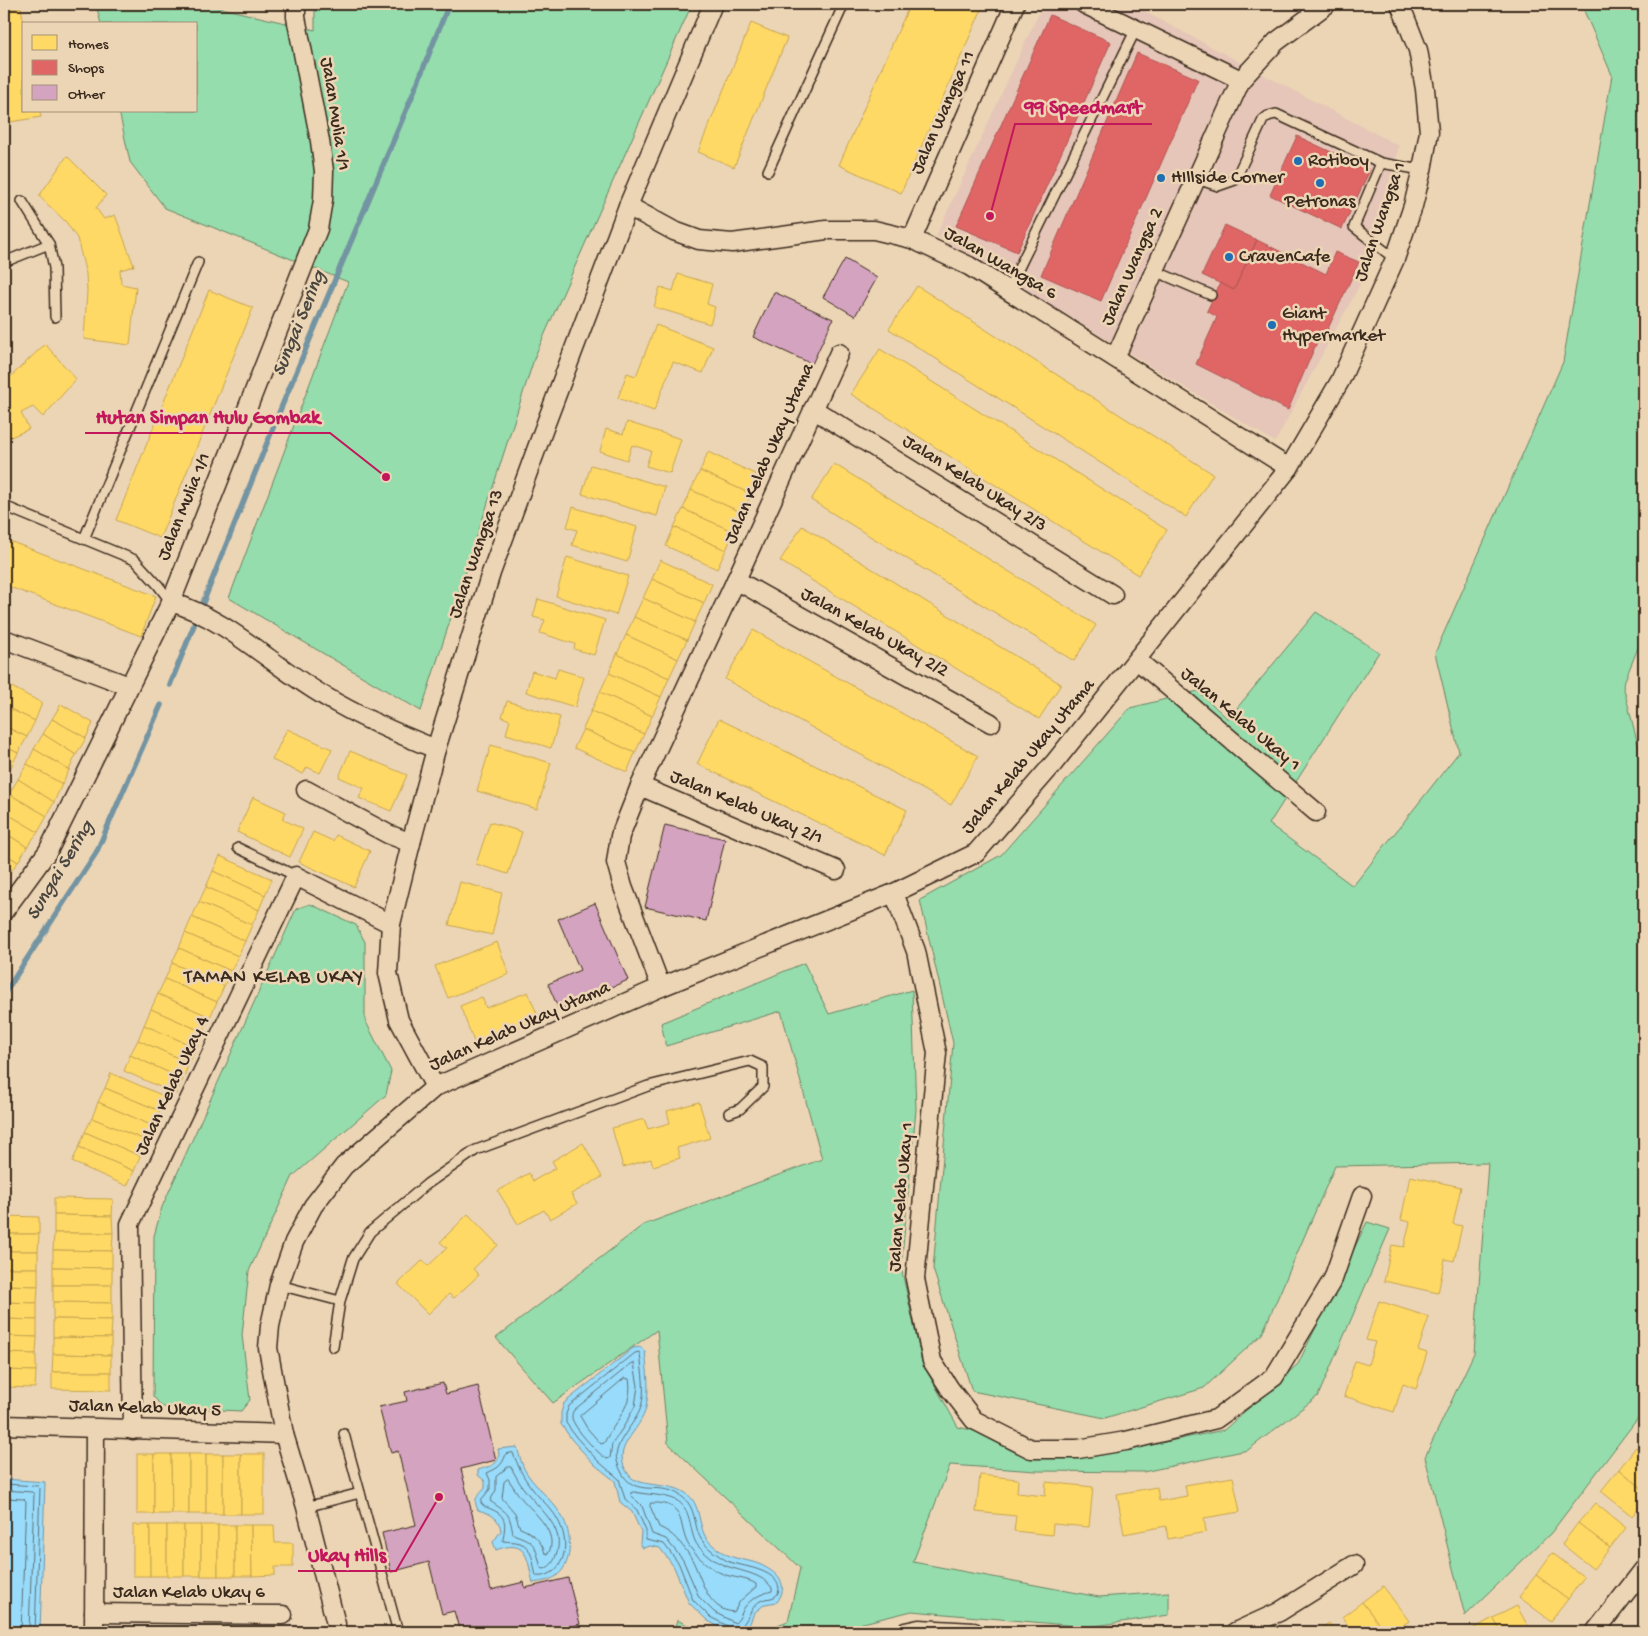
<svg xmlns="http://www.w3.org/2000/svg" width="1648" height="1636" viewBox="0 0 1648 1636" font-family="'Gochi Hand',sans-serif">
<rect width="100%" height="100%" fill="#ecd5b5"/>
<filter id="ink" filterUnits="userSpaceOnUse"><feTurbulence type="fractalNoise" baseFrequency=".02" numOctaves="2"/><feDisplacementMap in="SourceGraphic" scale="10" xChannelSelector="R" yChannelSelector="G"/><feConvolveMatrix kernelMatrix="1 2 1 2 8 2 1 2 1" color-interpolation-filters="sRGB"/></filter>
<g filter="url(#ink)">
<polygon fill="#e5c6b8" points="1043,4 1130,4 1399,146 1365,275 1275,442 936,236"/>
<g fill="#95ddac" stroke="#688465">
<polygon points="96,4 204,4 315,30 315,4 692,4 535,356 421,711 229,598 348,282 165,208 130,162 119,111 196,111 196,24 101,24"/>
<polygon points="1581,4 1644,4 1644,633 1623,685 1644,769 1644,1410 1551,1533 1465,1616 1425,1457 1474,1353 1488,1163 1335,1166 1262,1334 1204,1388 1105,1418 972,1391 933,1269 953,1043 920,900 1001,855 1130,708 1198,691 1228,719 1316,612 1379,652 1269,824 1353,886 1459,752 1435,653 1563,362 1612,75"/>
<polygon points="310,904 356,925 365,942 365,1020 391,1071 386,1095 293,1176 249,1271 242,1335 250,1400 241,1411 162,1407 153,1396 154,1236 162,1207 296,909"/>
<polygon points="804,963 829,1014 912,990 916,1110 901,1267 922,1362 958,1427 1091,1457 1224,1430 1298,1364 1367,1222 1390,1229 1318,1396 1248,1450 1143,1472 1036,1471 950,1465 913,1562 1099,1597 1169,1592 1169,1615 1088,1627 912,1611 859,1624 854,1632 759,1632 788,1621 800,1568 668,1443 657,1330 553,1403 496,1338 643,1225 822,1159 781,1011 666,1046 661,1023"/>
<polygon points="677,1620 702,1632 673,1632"/>
</g>
<g fill="#98dbfa" stroke="#7394a2">
<path d="M640 1347 645 1351C647 1370 650 1388 646 1407 641 1433 608 1447 629 1475 637 1487 668 1483 682 1491 701 1500 697 1520 705 1536 709 1543 716 1548 722 1552 734 1560 748 1559 761 1565 778 1573 790 1585 777 1602L765 1604 754 1613 748 1628 741 1632H729L708 1621 689 1603 674 1567 660 1548 650 1546 643 1548 640 1544 641 1532 632 1512 620 1502 615 1481 595 1465 572 1440 561 1424V1413L564 1403 633 1348Z"/>
<path d="M517 1447C520 1457 522 1467 528 1475 539 1491 556 1503 564 1520 572 1537 573 1565 555 1577 548 1581 540 1582 533 1583 527 1559 528 1538 496 1550L493 1542 501 1531C499 1517 491 1514 478 1510 472 1498 478 1497 485 1488V1481L478 1475V1470C490 1466 502 1465 498 1449Z"/>
<polygon points="4,1479 45,1482 40,1632 4,1632"/>
</g>
<g fill="#ffd966" stroke="#c4a450">
<polygon points="910,4 984,4 901,193 839,165"/>
<polygon points="21,7 24,24 24,111 40,111 41,117 4,123 4,10"/>
<polygon points="751,23 787,38 734,167 698,152"/>
<polygon points="67,156 106,195 96,208 104,219 115,215 134,266 120,270 121,284 136,287 130,345 84,339 87,291 86,274 77,238 66,222 39,196"/>
<polygon points="678,274 712,284 707,304 715,307 710,324 654,307 660,287 673,291"/>
<polygon points="917,286 1213,474 1186,517 889,329"/>
<polygon points="209,290 253,308 160,538 116,520"/>
<polygon points="656,325 713,347 703,373 673,362 654,411 618,398 627,373 636,376"/>
<polygon points="45,344 76,379 43,417 33,407 21,413 29,429 4,440 4,383"/>
<polygon points="880,349 1167,530 1138,575 851,394"/>
<polygon points="627,422 681,439 670,473 646,466 651,451 632,445 627,460 600,451 606,429 623,434"/>
<polygon points="708,452 759,476 751,494 700,471"/>
<polygon points="834,464 1096,625 1074,661 811,500"/>
<polygon points="591,465 665,487 657,516 582,494"/>
<polygon points="700,471 751,494 743,513 691,490"/>
<polygon points="691,490 743,513 734,532 683,509"/>
<polygon points="573,507 637,527 627,562 572,545 577,530 567,527"/>
<polygon points="683,509 734,532 726,550 674,527"/>
<polygon points="802,526 1061,684 1039,719 780,561"/>
<polygon points="674,527 726,550 717,569 666,546"/>
<polygon points="4,539 156,596 141,636 4,585"/>
<polygon points="567,557 628,576 616,615 556,596"/>
<polygon points="660,560 712,584 704,603 652,579"/>
<polygon points="652,579 704,603 695,622 643,598"/>
<polygon points="643,598 695,622 687,640 634,617"/>
<polygon points="538,599 605,620 594,655 574,649 575,644 540,633 545,620 533,617"/>
<polygon points="634,617 687,640 678,659 626,635"/>
<polygon points="753,630 978,756 951,805 725,679"/>
<polygon points="626,635 678,659 669,678 617,654"/>
<polygon points="617,654 669,678 661,697 609,673"/>
<polygon points="558,669 584,677 575,707 526,692 532,671 555,678"/>
<polygon points="609,673 661,697 652,716 600,692"/>
<polygon points="4,683 42,703 35,721 4,706"/>
<polygon points="600,692 652,716 644,734 591,711"/>
<polygon points="507,701 560,717 551,748 506,734 510,720 502,717"/>
<polygon points="61,704 93,723 86,738 52,719"/>
<polygon points="4,706 35,721 27,737 4,726"/>
<polygon points="591,711 644,734 635,753 583,729"/>
<polygon points="52,719 86,738 76,755 43,734"/>
<polygon points="719,719 907,810 885,855 697,764"/>
<polygon points="4,726 27,737 18,753 4,746"/>
<polygon points="287,729 332,749 320,773 307,767 303,774 272,760"/>
<polygon points="583,729 635,753 627,772 574,748"/>
<polygon points="43,734 76,755 69,770 34,749"/>
<polygon points="491,745 551,763 537,809 477,791"/>
<polygon points="4,746 18,753 11,767 4,764"/>
<polygon points="34,749 69,770 62,784 27,764"/>
<polygon points="350,751 407,775 391,811 359,798 364,788 339,777"/>
<polygon points="4,764 11,767 4,780"/>
<polygon points="27,764 62,784 54,802 18,779"/>
<polygon points="18,779 54,802 47,816 9,794"/>
<polygon points="9,794 47,816 38,832 4,812 4,804"/>
<polygon points="253,797 286,812 282,819 303,829 290,857 237,832"/>
<polygon points="4,812 38,832 27,847 4,832"/>
<polygon points="490,822 522,832 508,874 476,864"/>
<polygon points="4,832 27,847 18,862 4,853"/>
<polygon points="313,832 333,841 336,835 370,851 354,887 299,862"/>
<polygon points="4,853 18,862 7,876 4,873"/>
<polygon points="220,856 272,879 265,895 213,871"/>
<polygon points="213,871 265,895 259,910 206,887"/>
<polygon points="460,882 502,893 492,935 449,925"/>
<polygon points="206,887 259,910 252,925 199,902"/>
<polygon points="199,902 252,925 245,941 192,917"/>
<polygon points="192,917 245,941 238,956 185,933"/>
<polygon points="185,933 238,956 231,971 179,948"/>
<polygon points="497,942 509,974 448,998 435,966"/>
<polygon points="179,948 231,971 224,986 172,963"/>
<polygon points="172,963 224,986 217,1002 165,979"/>
<polygon points="165,979 217,1002 210,1017 158,994"/>
<polygon points="528,992 539,1019 475,1044 460,1006 482,997 486,1008"/>
<polygon points="158,994 210,1017 203,1032 151,1009"/>
<polygon points="151,1009 203,1032 197,1048 144,1025"/>
<polygon points="144,1025 197,1048 189,1063 138,1040"/>
<polygon points="138,1040 189,1063 183,1079 130,1055"/>
<polygon points="130,1055 183,1079 176,1094 124,1071"/>
<polygon points="111,1073 166,1097 160,1111 105,1088"/>
<polygon points="105,1088 160,1111 153,1126 98,1102"/>
<polygon points="98,1102 153,1126 147,1141 92,1118"/>
<polygon points="699,1102 710,1138 677,1148 680,1158 653,1166 651,1159 623,1167 612,1128 644,1119 648,1129 670,1123 667,1111"/>
<polygon points="92,1118 147,1141 140,1156 85,1132"/>
<polygon points="85,1132 140,1156 134,1171 79,1147"/>
<polygon points="583,1143 602,1177 571,1194 577,1204 550,1219 544,1210 518,1224 498,1191 529,1173 533,1181 556,1168 552,1161"/>
<polygon points="79,1147 134,1171 127,1186 72,1162"/>
<polygon points="1410,1176 1461,1187 1453,1224 1462,1226 1454,1261 1445,1259 1438,1293 1384,1281 1392,1245 1404,1247 1410,1222 1401,1220"/>
<polygon points="54,1198 113,1199 112,1216 54,1215"/>
<polygon points="468,1214 498,1245 473,1269 479,1275 454,1298 449,1294 428,1314 398,1284 423,1260 428,1266 447,1248 440,1242"/>
<polygon points="54,1215 112,1216 113,1233 54,1233"/>
<polygon points="4,1216 39,1217 39,1234 4,1234"/>
<polygon points="54,1233 113,1233 112,1251 53,1250"/>
<polygon points="4,1234 39,1234 38,1251 4,1251"/>
<polygon points="53,1250 112,1251 112,1268 53,1267"/>
<rect x="4" y="1251" width="34" height="17"/>
<polygon points="53,1267 112,1268 112,1285 53,1285"/>
<polygon points="4,1268 38,1268 38,1286 4,1285"/>
<polygon points="4,1285 38,1286 37,1303 4,1302"/>
<polygon points="53,1285 112,1285 112,1303 53,1302"/>
<polygon points="1379,1301 1429,1317 1418,1350 1427,1353 1416,1389 1403,1384 1394,1412 1344,1396 1355,1361 1368,1365 1375,1342 1366,1340"/>
<polygon points="4,1302 37,1303 37,1320 4,1319"/>
<polygon points="53,1302 112,1303 112,1320 53,1319"/>
<polygon points="4,1319 37,1320 37,1337 4,1336"/>
<polygon points="53,1319 112,1320 111,1338 53,1337"/>
<polygon points="4,1336 37,1337 36,1354 4,1353"/>
<polygon points="53,1337 111,1338 111,1355 53,1354"/>
<polygon points="4,1353 36,1354 36,1371 4,1370"/>
<polygon points="53,1354 111,1355 111,1372 52,1372"/>
<polygon points="4,1370 36,1371 35,1388 4,1387"/>
<polygon points="52,1372 111,1372 111,1390 52,1389"/>
<polygon points="1636,1447 1644,1454 1644,1490 1619,1469"/>
<rect x="137" y="1454" width="17" height="60"/>
<polygon points="154,1454 171,1454 172,1514 154,1514"/>
<polygon points="171,1454 189,1454 189,1514 172,1514"/>
<rect x="189" y="1454" width="17" height="60"/>
<rect x="206" y="1454" width="17" height="60"/>
<rect x="223" y="1454" width="18" height="60"/>
<rect x="241" y="1454" width="23" height="60"/>
<polygon points="1619,1469 1644,1490 1644,1501 1632,1516 1601,1491"/>
<polygon points="980,1475 1018,1479 1017,1493 1045,1496 1046,1482 1093,1487 1089,1527 1053,1524 1052,1535 1014,1531 1016,1516 976,1512"/>
<polygon points="1233,1477 1240,1512 1204,1518 1206,1532 1168,1539 1166,1526 1124,1534 1117,1494 1157,1487 1159,1501 1187,1496 1185,1485"/>
<polygon points="1595,1503 1626,1528 1610,1548 1578,1523"/>
<polygon points="1578,1523 1610,1548 1593,1569 1562,1544"/>
<rect x="133" y="1525" width="17" height="51"/>
<rect x="150" y="1525" width="17" height="51"/>
<rect x="167" y="1525" width="17" height="51"/>
<rect x="184" y="1525" width="17" height="51"/>
<rect x="201" y="1525" width="17" height="51"/>
<rect x="218" y="1525" width="17" height="51"/>
<polygon points="235,1525 251,1525 252,1576 235,1576"/>
<polygon points="251,1525 274,1525 275,1543 293,1543 293,1567 275,1567 275,1575 252,1576"/>
<polygon points="1552,1553 1584,1577 1568,1599 1536,1575"/>
<polygon points="1536,1575 1568,1599 1551,1621 1519,1597"/>
<polygon points="1383,1586 1409,1621 1393,1632 1385,1632 1362,1602"/>
<polygon points="1362,1602 1385,1632 1353,1632 1342,1617"/>
<polygon points="1517,1606 1531,1632 1501,1632 1493,1618"/>
<polygon points="1493,1618 1501,1632 1467,1632"/>
<polygon points="1329,1623 1335,1632 1314,1632"/>
</g>
<g fill="#e06666" stroke="#ae5450">
<polygon points="1050,15 1111,42 1017,252 956,226"/>
<polygon points="1137,53 1198,79 1101,301 1041,275"/>
<polygon points="1297,136 1370,170 1342,229 1270,195"/>
<polygon points="1225,225 1257,240 1234,290 1202,275"/>
<polygon points="1257,240 1326,274 1335,252 1359,262 1326,333 1317,342 1288,410 1196,364 1217,317 1207,311 1220,283 1234,290"/>
</g>
<g fill="none" stroke-linecap="round" stroke-linejoin="round">
<g stroke="#607176" stroke-width="1">
<path d="M634 1363 638 1386 635 1406 624 1426 612 1444 610 1458 607 1459C598 1454 574 1428 572 1418 572 1414 572 1413 574 1410L631 1364Z"/>
<path d="M625 1378 629 1379C634 1405 615 1421 604 1443L601 1444 587 1428 580 1416Z"/>
<path d="M513 1453C518 1465 522 1476 531 1487 537 1496 545 1502 552 1511 564 1526 571 1551 557 1568 552 1574 544 1577 536 1576 533 1564 533 1547 520 1543 514 1541 509 1542 503 1541 504 1527 510 1517 491 1509 486 1507 484 1507 481 1503V1500L490 1489V1480L487 1473C498 1468 502 1466 506 1454Z"/>
<path d="M508 1467H511C516 1477 521 1486 528 1494 542 1511 566 1530 556 1555 554 1562 551 1566 544 1569L541 1568C535 1545 536 1542 513 1534 509 1511 508 1514 490 1501L496 1490V1477Z"/>
<path d="M508 1479C513 1486 517 1493 522 1499 534 1513 560 1533 548 1554L545 1553C541 1540 533 1533 520 1528L515 1513 502 1498 504 1482Z"/>
<polyline points="4,1484 38,1486 40,1488 35,1632"/>
<polyline points="4,1490 32,1492 34,1494 29,1632"/>
<path d="M634 1492C647 1495 663 1494 676 1500 691 1508 689 1527 695 1541 698 1548 707 1555 714 1560 732 1572 760 1570 772 1588V1591C761 1594 751 1598 744 1608 741 1614 740 1619 735 1623L714 1612 699 1597 683 1560 666 1539 652 1534 642 1506 631 1495V1493Z"/>
<polyline points="4,1498 24,1499 26,1501 21,1632"/>
<path d="M651 1503C691 1501 675 1530 692 1550 700 1559 711 1569 723 1574 733 1578 747 1578 756 1584V1587L740 1601 734 1612C705 1610 702 1575 690 1556 681 1543 673 1533 659 1527L650 1506Z"/>
<path d="M730 1632 728 1626 710 1617 693 1600 679 1564 664 1544 646 1540V1531L637 1510 625 1499 619 1479 598 1461 576 1437 566 1423V1414L569 1406 635 1353 639 1352 640 1354C642 1372 646 1390 641 1407 636 1424 612 1443 617 1461 630 1504 657 1478 681 1496 697 1507 693 1525 701 1539 705 1546 712 1551 718 1555 721 1557 724 1559 727 1561 742 1567 775 1568 779 1588 779 1592 777 1596 774 1597 770 1599 766 1598 762 1600 752 1605 750 1615 744 1623 742 1627 739 1627 739 1632"/>
</g>
<g stroke="#7394a2" stroke-width="5.5">
<polyline points="170,685 281,408 413,94 449,4"/>
<polyline points="4,994 96,853 161,705"/>
</g>
</g>
<g fill="#d4a3c0" stroke="#3b2a1e">
<polygon points="845,259 877,278 855,316 823,297"/>
<polygon points="774,292 833,319 812,364 753,337"/>
<polygon points="665,825 725,839 706,921 645,907"/>
<polygon points="595,903 628,980 559,1010 548,984 580,970 558,919"/>
<polygon points="443,1383 446,1394 478,1386 496,1460 461,1469 491,1590 524,1582 525,1588 568,1578 580,1624 563,1629 564,1632 486,1632 485,1630 476,1632 460,1632 454,1611 442,1614 429,1562 391,1572 382,1533 416,1525 398,1451 391,1453 379,1407 407,1401 405,1392"/>
</g>
<g fill="none" stroke-linecap="round" stroke-linejoin="round">
<g stroke="#3b2a1e" stroke-width="12">
<g id="service">
<polyline points="1381,163 1422,170"/>
<polyline points="768,171 844,4"/>
<polyline points="1197,179 1218,186 1235,180 1263,120 1268,116 1276,114 1381,163 1354,227 1395,259"/>
<polyline points="22,201 49,244 54,268 55,317"/>
<polyline points="4,262 49,244"/>
<polyline points="1155,271 1211,295"/>
<polyline points="1008,290 1136,29"/>
<polyline points="4,506 135,560 158,585 171,602"/>
<polyline points="84,539 198,262"/>
<polyline points="238,848 296,876"/>
<polyline points="279,1285 340,1301"/>
<polyline points="333,1347 340,1301 353,1259 370,1232 427,1184 476,1150 648,1086 750,1061 763,1067 763,1087 740,1109 729,1113"/>
<polyline points="344,1434 398,1632"/>
<polyline points="306,1507 360,1493"/>
</g>
</g>
<g stroke="#3b2a1e" stroke-width="21">
<g id="minor">
<polyline points="1084,4 1241,80"/>
<polyline points="628,206 674,231 699,240 732,243 826,230 874,230 912,239 969,266 1289,468"/>
<polyline points="912,239 1015,4"/>
<polyline points="1115,358 1241,80 1276,42 1327,4"/>
<polyline points="813,409 1113,595"/>
<polyline points="736,580 991,723"/>
<path d="M171 602C230 620 273 667 326 697 361 718 398 734 436 749"/>
<polyline points="4,639 129,686"/>
<polyline points="1137,660 1316,812"/>
<polyline points="640,786 836,870"/>
<polyline points="306,790 388,834 411,843"/>
<polyline points="894,893 916,951 937,1053 915,1279 932,1361 950,1389 974,1420 1031,1449 1078,1449 1126,1441 1216,1419 1274,1377 1333,1279 1362,1196"/>
<polyline points="4,911 48,851 171,602 318,229 323,200 324,171 320,141 296,17 296,4"/>
<polyline points="661,987 623,887 616,862 620,836 640,786 736,580 839,353"/>
<polyline points="435,1087 399,1020 388,973 391,924 411,843 436,749 491,573 546,423 628,206 713,4"/>
<polyline points="4,1425 284,1434"/>
<polyline points="133,1430 130,1224 296,876 391,924"/>
<polyline points="94,1613 283,1615"/>
<polyline points="94,1632 95,1429"/>
<polyline points="335,1632 336,1624 306,1507 284,1434 268,1348 270,1326 279,1285 294,1242 313,1206 344,1166 435,1087 661,987 894,893 976,853 1054,763 1289,468 1340,381 1395,259 1413,206 1422,170 1429,132 1425,89 1418,50 1400,4"/>
<polyline points="905,1632 919,1629 974,1632"/>
<polyline points="1235,1632 1279,1612 1354,1565"/>
<polyline points="1595,1632 1644,1569"/>
</g>
</g>
<use href="#service" stroke="#ecd5b5" stroke-width="9"/>
<use href="#minor" stroke="#ecd5b5" stroke-width="18"/>
</g>
</g>
<g fill="#1f6fb2" stroke="#ecd5b5" stroke-width="2">
<circle cx="1298" cy="161" r="5"/>
<circle cx="1161" cy="178" r="5"/>
<circle cx="1320" cy="183" r="5"/>
<circle cx="1229" cy="257" r="5"/>
<circle cx="1272" cy="325" r="5"/>
</g>
<g text-anchor="middle" dominant-baseline="central" stroke-width="5" stroke-linejoin="round" paint-order="stroke">
<g font-size="19" fill="#3b2a1e" stroke="#ecd5b5">
<text transform="translate(944 113) rotate(-66)">Jalan Wangsa 11</text>
<text transform="translate(334 114) rotate(81)">Jalan Mulia 1/1</text>
<text transform="translate(1381 222) rotate(-71)">Jalan Wangsa 1</text>
<text transform="translate(1000 264) rotate(30)">Jalan Wangsa 6</text>
<text transform="translate(1133 267) rotate(-66)">Jalan Wangsa 2</text>
<text transform="translate(770 454) rotate(-66)">Jalan Kelab Ukay Utama</text>
<text transform="translate(974 484) rotate(32)">Jalan Kelab Ukay 2/3</text>
<text transform="translate(185 507) rotate(-68)">Jalan Mulia 1/1</text>
<text transform="translate(477 554) rotate(-71)">Jalan Wangsa 13</text>
<text transform="translate(874 633) rotate(29)">Jalan Kelab Ukay 2/2</text>
<text transform="translate(1240 720) rotate(40)">Jalan Kelab Ukay 1</text>
<text transform="translate(1029 757) rotate(-50)">Jalan Kelab Ukay Utama</text>
<text transform="translate(746 808) rotate(23)">Jalan Kelab Ukay 2/1</text>
<text transform="translate(520 1027) rotate(-24)">Jalan Kelab Ukay Utama</text>
<text transform="translate(173 1086) rotate(-65)">Jalan Kelab Ukay 4</text>
<text transform="translate(902 1197) rotate(-85)">Jalan Kelab Ukay 1</text>
<text transform="translate(145 1409) rotate(2)">Jalan Kelab Ukay 5</text>
<text x="189" y="1593">Jalan Kelab Ukay 6</text>
</g>
<g font-size="19" fill="#3b2a1e" stroke="#ecd5b5" text-anchor="start">
<text x="1308" y="161">Rotiboy</text>
<text x="1171" y="178">HIllside Corner</text>
<text x="1320" y="202" text-anchor="middle">Petronas</text>
<text x="1239" y="257">CravenCafe</text>
<text x="1282" y="314">Giant<tspan x="1282" dy="22">Hypermarket</tspan></text>
</g>
<g font-size="20" font-style="italic" fill="#49453f" stroke="#ecd5b5">
<text transform="translate(300 324) rotate(-68)">Sungai Sering</text>
<text transform="translate(61 871) rotate(-59)">Sungai Sering</text>
</g>
<g font-size="20" letter-spacing="1" fill="#3b2a1e" stroke="#ecd5b5">
<text x="274" y="978">TAMAN KELAB UKAY</text>
</g>
</g>
<path fill="none" stroke="#c2185b" stroke-width="2" d="M990 216L1015 124H1152M386 477L330 433H85M439 1497L396 1571H298"/>
<g fill="#c2185b" stroke="#ecd5b5" stroke-width="2">
<circle cx="990" cy="216" r="5"/>
<circle cx="386" cy="477" r="5"/>
<circle cx="439" cy="1497" r="5"/>
</g>
<g font-size="20" text-anchor="middle" font-weight="bold" fill="#c2185b" stroke="#ecd5b5" stroke-width="5" stroke-linejoin="round" paint-order="stroke">
<text x="1083" y="113">99 Speedmart</text>
<text x="208" y="423">Hutan Simpan Hulu Gombak</text>
<text x="347" y="1561">Ukay Hills</text>
</g>
<rect width="1648" height="1636" fill="none" stroke="#ecd5b5" stroke-width="20"/>
<rect x="10" y="10" width="1628" height="1616" fill="none" stroke="#3b2a1e" stroke-width="2" filter="url(#ink)"/>
<rect x="22" y="22" width="175" height="90" fill="#ecd5b5" stroke="#a59179"/>
<rect x="32" y="35" width="25" height="15" fill="#ffd966" stroke="#a59179"/>
<text x="68" y="48" font-size="15" fill="#3b2a1e">Homes</text>
<rect x="32" y="60" width="25" height="15" fill="#e06666" stroke="#a59179"/>
<text x="68" y="72" font-size="15" fill="#3b2a1e">Shops</text>
<rect x="32" y="85" width="25" height="15" fill="#d4a3c0" stroke="#a59179"/>
<text x="68" y="98" font-size="15" fill="#3b2a1e">Other</text>
</svg>
